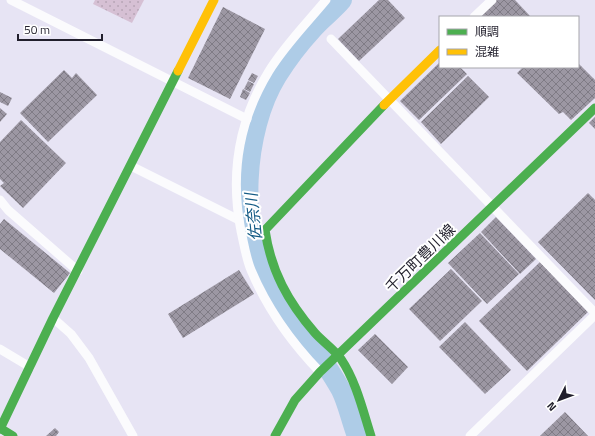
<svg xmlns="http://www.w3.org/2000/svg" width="595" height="436" viewBox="0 0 595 436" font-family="'Titillium Web','Noto Sans JP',sans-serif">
<defs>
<pattern id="grass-dots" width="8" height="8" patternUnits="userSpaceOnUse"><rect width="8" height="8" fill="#d6c0d4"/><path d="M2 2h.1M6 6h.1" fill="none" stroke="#b7a5b6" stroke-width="1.8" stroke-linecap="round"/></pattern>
<pattern id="building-cross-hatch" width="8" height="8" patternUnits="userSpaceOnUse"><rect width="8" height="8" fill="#9c97a3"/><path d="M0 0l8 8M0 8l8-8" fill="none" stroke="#7f7b85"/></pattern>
</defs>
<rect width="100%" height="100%" fill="#e7e4f4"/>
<polygon fill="url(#grass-dots)" points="95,0 144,0 132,23 93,4"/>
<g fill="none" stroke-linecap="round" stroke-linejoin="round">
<path stroke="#aecce7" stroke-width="20" d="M342 0C333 11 321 19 312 30 300 43 287 60 277 76 243 131 238 228 269 286 277 301 290 315 301 330 315 349 330 370 341 390 348 404 351 421 357 436"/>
</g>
<g fill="url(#building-cross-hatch)">
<polygon points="379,0 388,0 405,18 359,61 338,39"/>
<polygon points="496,0 515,0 531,17 480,17"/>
<polygon points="223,7 265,29 230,99 188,78"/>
<polygon points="440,62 440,67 460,67 467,74 419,120 400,101"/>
<polygon points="578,63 595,80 595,98 571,120 563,112 559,114 517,73 523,67 578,67"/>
<polygon points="64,70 72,78 76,73 97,95 48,142 20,113"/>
<polygon points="252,73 258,76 254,83 248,80"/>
<polygon points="468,76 489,97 441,144 421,122"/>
<polygon points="248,81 254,84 250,92 244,89"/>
<polygon points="243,89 250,93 246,100 240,97"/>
<polygon points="0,92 12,98 8,106 0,102"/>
<polygon points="0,108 7,114 0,122"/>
<polygon points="595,117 595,129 589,123"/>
<polygon points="21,120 66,163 23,208 0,186 4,183 0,179 0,142"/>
<polygon points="588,193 595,200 595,300 538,242"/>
<polygon points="496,217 536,259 520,274 481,232"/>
<polygon points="4,219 70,273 54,293 0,249 0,224"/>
<polygon points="480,233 519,274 487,304 448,263"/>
<polygon points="540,262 588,312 527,371 479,321"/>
<polygon points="451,269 482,301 440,341 409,309"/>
<polygon points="239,270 254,294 183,338 168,314"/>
<polygon points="465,322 511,370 485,394 439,347"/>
<polygon points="375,334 408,367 392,384 358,350"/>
<polygon points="565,412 588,436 540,436"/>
<polygon points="55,428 59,432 56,436 46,436"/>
</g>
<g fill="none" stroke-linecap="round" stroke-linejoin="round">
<g stroke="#fbfbfd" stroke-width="9">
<polyline points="11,0 247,119"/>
<polyline points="474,17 492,0"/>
<polyline points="331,39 595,313"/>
<polyline points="131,166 239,220"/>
<polyline points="0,200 8,210 78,271"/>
<polyline points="53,318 71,334 89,358 133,436"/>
<polyline points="0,349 30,367"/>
<path d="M320 372C291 342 267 308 251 270 246 258 244 244 241 231 230 175 239 120 269 71 285 45 307 23 326 0"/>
<polyline points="470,436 595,315"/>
</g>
<g stroke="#4caf50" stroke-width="9">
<polyline points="0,428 13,436"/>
<polyline points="0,429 53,318 178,71"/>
<polyline points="275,436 295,400 320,372 595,108"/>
<path d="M371 436C363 411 356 381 341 359 334 349 323 342 315 333 288 302 271 271 265 230L384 105"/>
</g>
<g stroke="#ffc107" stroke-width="9">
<polyline points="178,71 214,0"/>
<polyline points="384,105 440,50"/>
</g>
</g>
<g text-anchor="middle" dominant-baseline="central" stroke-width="4" stroke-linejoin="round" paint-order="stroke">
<g font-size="15" fill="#211f2c" stroke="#fff">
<text transform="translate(420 258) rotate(-44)">千万町豊川線</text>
</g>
<g font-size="16" font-style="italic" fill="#145b85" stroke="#fff">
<text transform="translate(253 217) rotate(-96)">佐奈川</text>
</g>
</g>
<rect x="439" y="16" width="140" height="52" fill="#ffffff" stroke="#a6a5ab"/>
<rect x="447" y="29" width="20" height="6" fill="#4caf50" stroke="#a6a5ab"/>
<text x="475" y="36" font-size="12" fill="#211f2c">順調</text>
<rect x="447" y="49" width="20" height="6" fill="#ffc107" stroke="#a6a5ab"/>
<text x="475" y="56" font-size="12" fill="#211f2c">混雑</text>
<g transform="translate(559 400) rotate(228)" stroke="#ffffff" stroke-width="3" paint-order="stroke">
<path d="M0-3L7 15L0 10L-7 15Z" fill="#211f2c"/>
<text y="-6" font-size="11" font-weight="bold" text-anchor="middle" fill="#211f2c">N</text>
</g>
<path d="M18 34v6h84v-6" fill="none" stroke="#211f2c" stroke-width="2"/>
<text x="24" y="34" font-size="12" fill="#211f2c" stroke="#ffffff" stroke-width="3" paint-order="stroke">50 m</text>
</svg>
